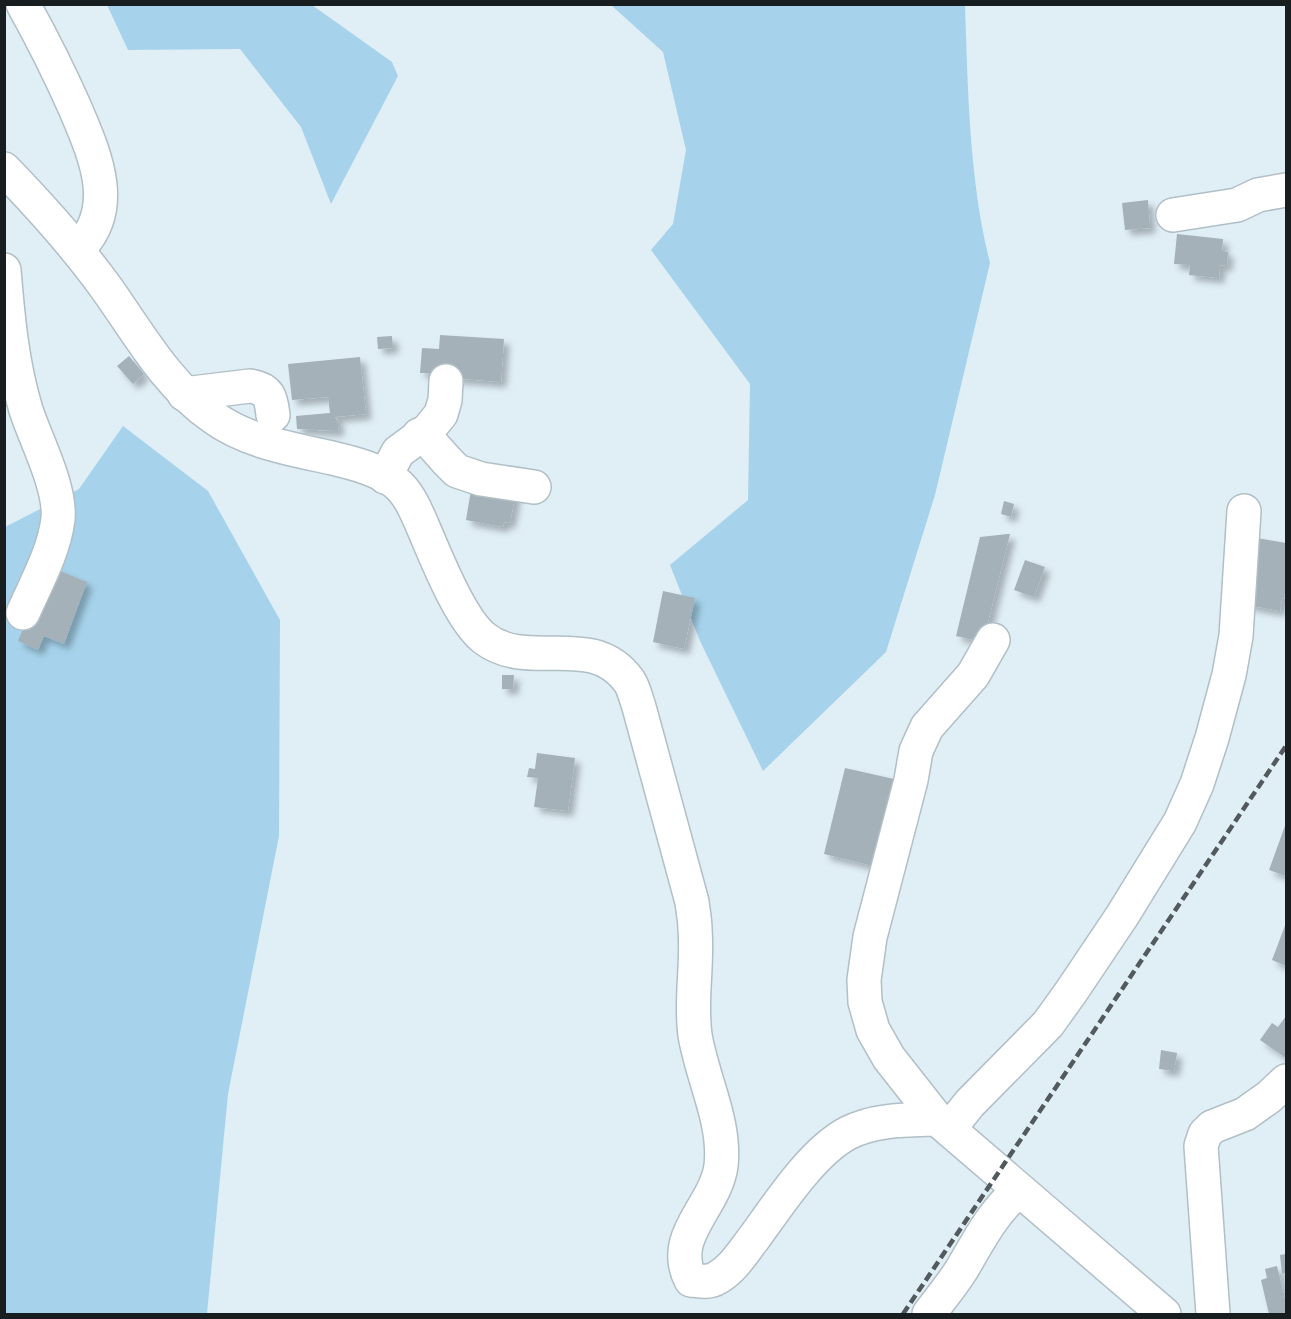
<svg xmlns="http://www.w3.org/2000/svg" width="1291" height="1319" viewBox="0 0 1291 1319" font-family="Spectral,serif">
<defs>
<filter id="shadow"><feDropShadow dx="5.5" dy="5.5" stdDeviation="3" flood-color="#0004"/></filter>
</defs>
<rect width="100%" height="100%" fill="#e0eef6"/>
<g fill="#a6d3eb">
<polygon points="107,5 312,5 392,62 398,76 331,204 301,127 240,49 128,50"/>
<path d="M611 5H965C968 90 969 179 990 263L935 495 886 652 763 771 700 641 670 565 748 500 750 384 651 250 673 224 686 150 663 52Z"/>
<polygon points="123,426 208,491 280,620 279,836 228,1094 207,1314 5,1314 5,527 79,489"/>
</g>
<g fill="#a4b1b9" filter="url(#shadow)">
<polygon points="1148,200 1150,228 1125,230 1122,203"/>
<polygon points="1177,234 1223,239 1222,251 1228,252 1227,266 1220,265 1219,278 1189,275 1190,265 1174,264"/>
<polygon points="440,335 504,339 501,382 438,377 438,373 420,373 422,348 439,349"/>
<polygon points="392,336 393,348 378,349 377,337"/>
<polygon points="129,356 144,374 133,384 117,366"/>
<polygon points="360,357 366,414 335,417 339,424 338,431 297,429 296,416 330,413 328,397 292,400 288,364"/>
<polygon points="472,484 516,491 510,523 504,522 503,527 466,520"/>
<polygon points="1004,501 1014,504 1011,517 1001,514"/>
<polygon points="1008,534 1010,534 983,642 956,636 980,537"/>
<polygon points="1257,538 1286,543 1286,585 1284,599 1282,598 1280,611 1247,605"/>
<polygon points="1025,560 1045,567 1034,597 1014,590"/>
<polygon points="55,569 87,582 64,644 44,636 38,650 18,641 32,607"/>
<polygon points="663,591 695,598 684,649 653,642"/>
<polygon points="502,675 514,675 513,689 502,689"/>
<polygon points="537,753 575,758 568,811 534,807 538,778 527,777 529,768 535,769"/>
<polygon points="845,768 894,779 873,866 824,854"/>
<polygon points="1286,823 1286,876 1269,870"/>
<polygon points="1286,923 1286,966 1272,960"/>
<polygon points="1286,1016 1286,1058 1260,1040 1272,1023 1278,1027"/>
<polygon points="1161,1050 1177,1053 1174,1071 1159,1069"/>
<polygon points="1286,1254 1286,1273 1282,1274 1280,1255"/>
<polygon points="1277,1266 1286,1303 1286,1314 1269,1314 1261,1280 1267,1278 1265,1269"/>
</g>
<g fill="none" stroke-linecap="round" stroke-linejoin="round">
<g stroke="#b1bfc7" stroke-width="36">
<g id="minor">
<path d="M23 4C42 38 59 72 75 108 94 153 120 208 78 249"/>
<path d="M4 169C41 207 76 246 107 289 139 334 167 385 213 417 247 442 292 449 332 458 353 463 377 469 395 482 409 493 416 511 423 527 436 557 460 619 484 638 528 673 592 629 629 681 634 688 636 699 639 707L692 902C693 911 695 920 695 929 698 965 690 1000 695 1035 702 1078 726 1122 721 1166 715 1208 668 1236 691 1280 700 1281 709 1283 717 1278 733 1269 743 1252 754 1238 778 1205 812 1152 848 1133 875 1119 908 1120 937 1119L1164 1314"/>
<polyline points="1173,215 1237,205 1258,195 1286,190"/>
<path d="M4 270C8 318 12 364 26 410 36 441 61 487 58 519 54 552 36 583 23 613"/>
<path d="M184 394 250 386C269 389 271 397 273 415"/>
<polyline points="419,435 431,443 447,461 457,471 481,479 534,487"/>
<polyline points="385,477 398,452 428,430 441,414 445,400 446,381"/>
<polyline points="937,1119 889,1058 873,1030 865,1002 864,980 870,937 911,780 916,751 927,727 973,675 993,640"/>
<polyline points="949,1129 970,1103 1048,1024 1071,992 1122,916 1180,822 1197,784 1212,738 1229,675 1236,636 1244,511"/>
<path d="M929 1314C940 1299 952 1285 962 1269 979 1240 993 1212 1019 1190"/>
<polyline points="1213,1314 1201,1146 1205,1134 1212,1127 1245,1114 1269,1097 1286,1081"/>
</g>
</g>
<use href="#minor" stroke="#fff" stroke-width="33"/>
<polyline stroke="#525a5e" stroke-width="4.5" stroke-dasharray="9 4.5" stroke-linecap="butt" points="903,1314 1286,746"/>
</g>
<rect width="1291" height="1319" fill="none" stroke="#181d20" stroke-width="12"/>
</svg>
